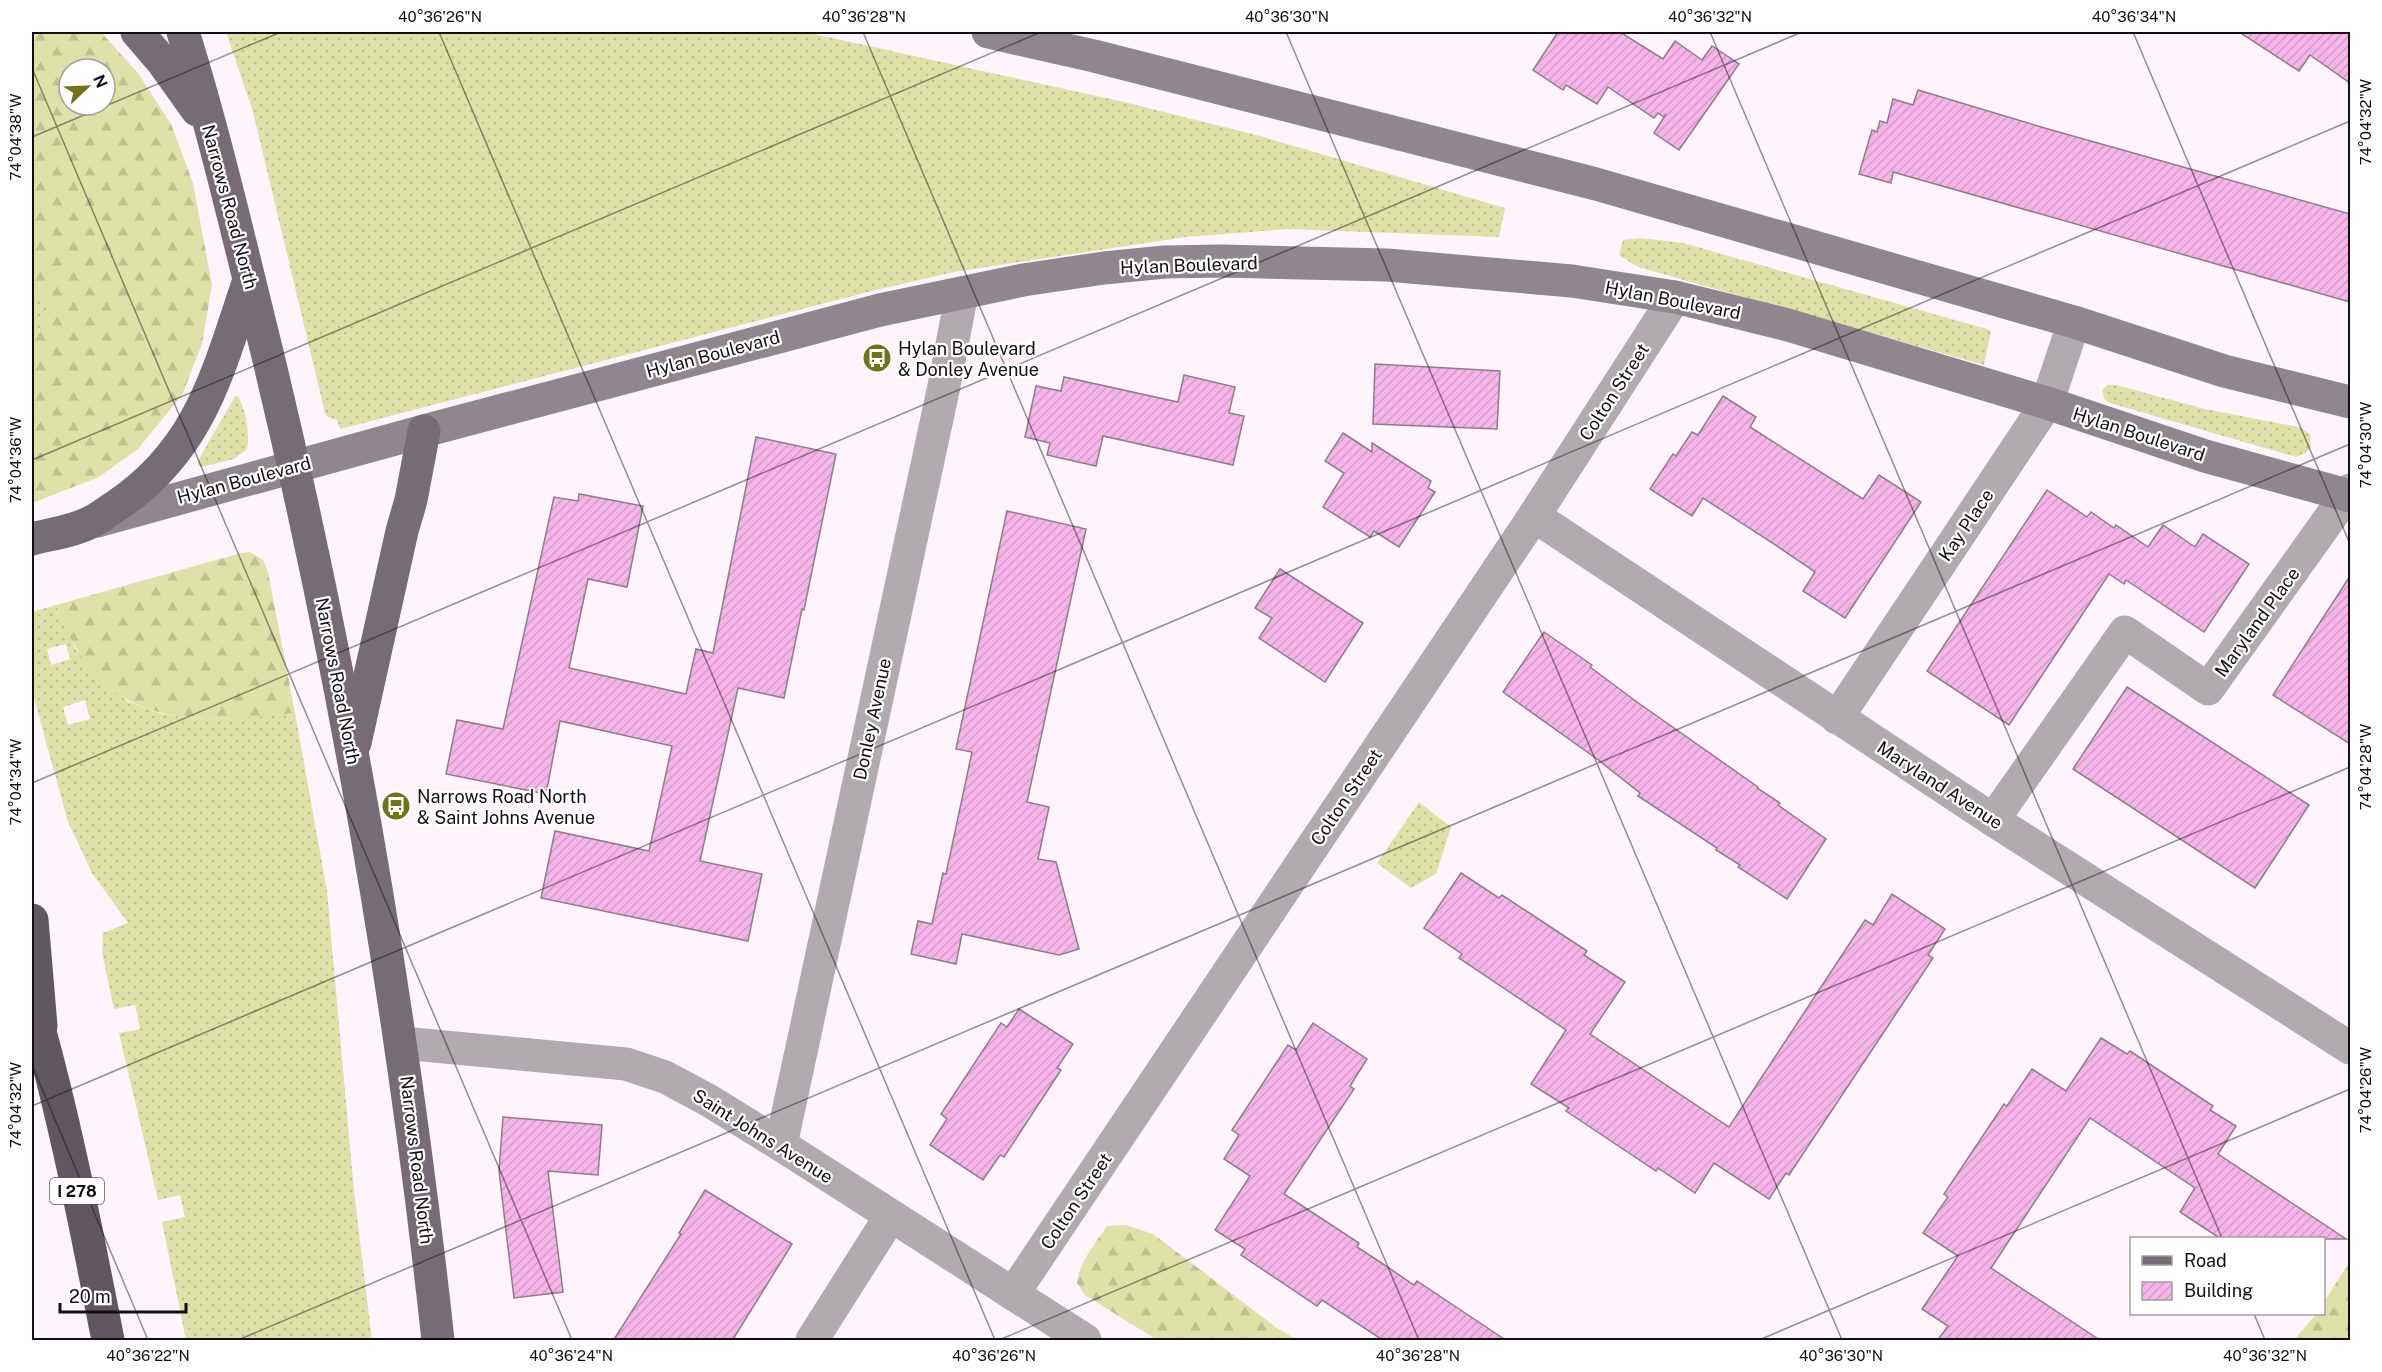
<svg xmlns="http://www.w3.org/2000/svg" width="2382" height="1372" viewBox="0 0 2382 1372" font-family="'Public Sans',sans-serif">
<defs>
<pattern id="grass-dots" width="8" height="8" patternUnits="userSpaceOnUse" patternTransform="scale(1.5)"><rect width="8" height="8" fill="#dfe2a8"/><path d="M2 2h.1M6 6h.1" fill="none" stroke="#bec190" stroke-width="1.8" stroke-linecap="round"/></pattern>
<pattern id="forest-firs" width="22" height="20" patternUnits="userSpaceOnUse" patternTransform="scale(1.5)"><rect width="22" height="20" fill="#dfe2a8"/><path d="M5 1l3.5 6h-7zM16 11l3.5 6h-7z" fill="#bec190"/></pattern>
<pattern id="building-hatch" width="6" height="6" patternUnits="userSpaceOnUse" patternTransform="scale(1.5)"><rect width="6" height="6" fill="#f6b4e9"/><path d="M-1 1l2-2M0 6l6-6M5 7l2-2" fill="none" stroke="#d29ac7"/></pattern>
</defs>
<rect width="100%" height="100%" fill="#fff3fc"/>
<g fill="url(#grass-dots)" fill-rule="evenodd">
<polygon points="226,32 805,32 1124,102 1260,136 1505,208 1499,237 1287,229 1186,237 954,272 872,291 340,429 337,420 328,417 325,413 253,112"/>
<polygon points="1641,238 1683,243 1987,329 1991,331 1984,365 1638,267 1619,255 1623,240"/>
<polygon points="32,287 39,292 48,310 44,321 32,341"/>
<polygon points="2108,385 2116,385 2205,409 2299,427 2310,434 2311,447 2306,453 2296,457 2110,403 2105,400 2102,390"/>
<path d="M235 396H238C246 410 250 433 247 449L234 459 202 467 198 465V461Z"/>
<path d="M56 605 76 650 127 701 158 713 188 718 225 719 295 713 327 891 354 1191 372 1340H186L162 1222 185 1217 180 1195 158 1200 119 1033 140 1029 135 1005 114 1009 102 953 103 933 128 923 92 873 68 822 32 691V612ZM66 644 70 659 51 665 47 649ZM85 700 90 719 68 725 63 707Z"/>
<polygon points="1419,802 1451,827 1436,874 1411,888 1377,863"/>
</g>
<g fill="url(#forest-firs)" fill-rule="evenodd">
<path d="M32 32H101L138 73 171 124 193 183 212 285 202 344 182 395 138 449 99 477 32 503V341L44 321 47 310 39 292 32 287ZM69 69H105V105H69Z"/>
<path d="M250 552 263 560 268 572 295 713C234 719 166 729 114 691 108 687 100 683 96 677 77 656 67 630 56 605L241 553Z"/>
<path d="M1126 1225 1153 1234 1277 1328 1297 1340H1157L1085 1295 1077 1283C1079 1262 1096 1243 1107 1226Z"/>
<polygon points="2350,1261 2350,1340 2294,1340 2316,1314 2324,1314 2324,1302"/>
</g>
<g fill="url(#building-hatch)" stroke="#8c7e89" stroke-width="1.5">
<polygon points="1558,32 1620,32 1663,59 1675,41 1702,60 1712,46 1739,64 1679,150 1654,133 1666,114 1664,117 1658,113 1654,118 1608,87 1597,104 1566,85 1563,90 1533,70"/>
<polygon points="2239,32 2350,32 2350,83 2310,55 2299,71"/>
<polygon points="1918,90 2048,129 2350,214 2350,302 1893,172 1891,183 1859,174 1872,130 1877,132 1880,121 1887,123 1893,99 1913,105"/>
<polygon points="1375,364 1500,371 1497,429 1373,424"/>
<polygon points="1184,375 1235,387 1229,413 1244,416 1233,465 1103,436 1096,466 1047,455 1050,443 1025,437 1036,386 1061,391 1064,377 1178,402"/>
<polygon points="1723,396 1756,417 1750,427 1863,499 1879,475 1921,502 1845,618 1803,591 1815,572 1771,542 1703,498 1692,516 1650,489 1673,454 1676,456 1692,432 1698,435"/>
<polygon points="1343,433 1372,452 1372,443 1431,481 1428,488 1435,492 1399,547 1374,531 1370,537 1323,507 1344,473 1325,461"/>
<polygon points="756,437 836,454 804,610 802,609 784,698 738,688 700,861 762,874 748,941 541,898 555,831 649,851 672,746 560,721 546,794 446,774 457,720 503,729 554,497 578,501 579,494 643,506 627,587 588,579 569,668 686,694 696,649 713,653"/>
<polygon points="2047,490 2087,517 2091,512 2114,528 2116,525 2148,547 2163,525 2195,547 2203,534 2249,564 2204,632 2126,580 2124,584 2109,574 2009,725 1927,671"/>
<polygon points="1007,511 1086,529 1027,802 1049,807 1038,859 1056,862 1079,949 1059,955 962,934 956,964 911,954 918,921 932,924 943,873 946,874 972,752 956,749"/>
<polygon points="1280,569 1363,623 1325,682 1259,638 1272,618 1255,608"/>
<polygon points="2350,576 2350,744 2273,695"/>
<polygon points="1544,632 1592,665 1590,667 1637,702 1758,787 1757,788 1780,803 1778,805 1826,839 1787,899 1738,867 1740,865 1716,850 1717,848 1638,796 1640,793 1597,759 1503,692"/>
<polygon points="2127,687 2309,805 2255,888 2073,769"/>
<polygon points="1461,873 1499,898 1502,895 1587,951 1584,955 1625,982 1590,1034 1729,1127 1865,920 1873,925 1892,894 1945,929 1928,955 1933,958 1789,1175 1786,1173 1769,1199 1714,1163 1695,1193 1658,1168 1656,1171 1566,1111 1569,1108 1531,1084 1566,1030 1459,958 1462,954 1424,928"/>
<polygon points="1019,1009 1073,1044 1057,1068 1061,1070 1004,1157 1000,1155 983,1180 930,1145 947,1119 941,1114 1001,1023 1007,1027"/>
<polygon points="1313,1023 1367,1059 1350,1086 1354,1089 1284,1194 1359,1243 1357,1247 1386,1266 1414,1285 1417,1281 1507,1341 1384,1341 1322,1300 1317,1306 1241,1255 1245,1249 1215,1230 1250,1176 1224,1159 1239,1135 1232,1130 1288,1045 1296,1050"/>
<polygon points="2101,1038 2127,1054 2130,1051 2213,1106 2210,1110 2236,1126 2218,1154 2346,1239 2221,1239 2180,1212 2195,1188 2090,1118 1991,1268 2101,1341 1937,1341 1948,1326 1922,1309 1958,1256 1923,1233 1948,1197 1944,1194 2004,1104 2007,1106 2032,1069 2066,1091"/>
<polygon points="503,1117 602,1125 598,1175 548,1171 563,1292 514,1298 499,1171"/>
<polygon points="705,1190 792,1244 732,1341 613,1341 681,1234 679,1233"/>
</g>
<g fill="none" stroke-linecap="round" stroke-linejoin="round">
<g stroke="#b1abb0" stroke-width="33">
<polyline points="1534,516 1993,820 2350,1048"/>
<polyline points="1837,718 2047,403 2074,322"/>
<polyline points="1993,820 2125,632 2208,689 2350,490"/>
<polyline points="402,1043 626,1064 665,1077 708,1100 781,1145 1085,1340"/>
<polyline points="781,1145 944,386 962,293"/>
<polyline points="1013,1294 1534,516 1675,297"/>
<polyline points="812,1340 890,1217"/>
</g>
<g stroke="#90868d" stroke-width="33">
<polyline points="988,32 1094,56 1596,184 2074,322 2224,371 2350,402"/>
<polyline points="97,521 424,431 880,310 1023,280 1104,268 1165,262 1222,261 1387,265 1572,281 1675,297 1788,325 2047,403 2205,456 2350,496"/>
</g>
<g stroke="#776c75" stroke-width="33">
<polyline points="137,32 162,61 197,110"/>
<path d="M183 32C216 138 241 248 268 356 346 681 402 1009 438 1340"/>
<path d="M32 539C51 534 75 531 93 521 101 517 108 511 116 506 201 449 218 371 249 280"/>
<polyline points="355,743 402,531 411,500 424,431"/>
</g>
<g stroke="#635660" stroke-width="33">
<polyline points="32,920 41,1026"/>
<path d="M32 1003C64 1114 86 1228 108 1340"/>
</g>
</g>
<path fill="none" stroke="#130e12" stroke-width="1.5" stroke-opacity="0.45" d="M439 32 995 1340M863 32 1419 1340M1286 32 1842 1340M1710 32 2222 1238M2133 32 2350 544M32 68 572 1340M32 137 281 32M32 460 1041 32M32 783 1802 32M32 1065 148 1340M32 1106 2350 121M2254 1314 2265 1340M238 1340 2350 444M999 1340 2350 767M1759 1340 2350 1089"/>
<defs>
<g id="bus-disc" transform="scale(1.5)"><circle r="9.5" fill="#717318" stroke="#fff"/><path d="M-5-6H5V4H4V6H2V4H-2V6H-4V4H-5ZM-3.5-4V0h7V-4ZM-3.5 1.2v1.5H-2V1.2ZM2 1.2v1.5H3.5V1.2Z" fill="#fff"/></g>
</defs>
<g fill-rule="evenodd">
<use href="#bus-disc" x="877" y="358"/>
<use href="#bus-disc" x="396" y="806"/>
</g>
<g text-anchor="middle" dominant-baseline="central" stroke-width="4.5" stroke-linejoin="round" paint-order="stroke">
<rect fill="#fff" stroke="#5a5659" stroke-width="1.5" x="50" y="1178" width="54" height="26" rx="4.5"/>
<g font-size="16" font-weight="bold" fill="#130e12">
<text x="77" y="1191">I 278</text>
</g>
<g font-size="18" fill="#130e12" stroke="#fff">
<text transform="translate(230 207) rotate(75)">Narrows Road North</text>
<text transform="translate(1189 265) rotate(-2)">Hylan Boulevard</text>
<text transform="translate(1673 300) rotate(11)">Hylan Boulevard</text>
<text transform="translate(713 354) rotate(-15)">Hylan Boulevard</text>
<text transform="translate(1614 392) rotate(-57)">Colton Street</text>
<text transform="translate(2139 434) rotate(18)">Hylan Boulevard</text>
<text transform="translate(244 480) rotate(-15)">Hylan Boulevard</text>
<text transform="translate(1966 525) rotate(-56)">Kay Place</text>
<text transform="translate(2257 622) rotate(-54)">Maryland Place</text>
<text transform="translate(338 681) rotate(79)">Narrows Road North</text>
<text transform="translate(872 719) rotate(-78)">Donley Avenue</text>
<text transform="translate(1940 785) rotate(33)">Maryland Avenue</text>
<text transform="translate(1346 797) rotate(-56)">Colton Street</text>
<text transform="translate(763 1136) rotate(32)">Saint Johns Avenue</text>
<text transform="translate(417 1160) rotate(83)">Narrows Road North</text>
<text transform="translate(1076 1201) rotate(-56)">Colton Street</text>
</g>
<g font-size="18" fill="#130e12" stroke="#fff" text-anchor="start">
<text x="898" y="348">Hylan Boulevard<tspan x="898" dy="21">&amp; Donley Avenue</tspan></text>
<text x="417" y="796">Narrows Road North<tspan x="417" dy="21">&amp; Saint Johns Avenue</tspan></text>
</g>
</g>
<rect width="2382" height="1372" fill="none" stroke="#ffffff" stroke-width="66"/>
<rect x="2130" y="1237" width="195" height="78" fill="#ffffff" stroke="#a19fa0" stroke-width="1.5"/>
<rect x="2142" y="1256" width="30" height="9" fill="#776c75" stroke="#a19fa0" stroke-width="1.5"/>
<text x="2184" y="1267" font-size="18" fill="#130e12">Road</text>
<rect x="2142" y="1282" width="30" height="18" fill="url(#building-hatch)" stroke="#a19fa0" stroke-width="1.5"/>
<text x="2184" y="1297" font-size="18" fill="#130e12">Building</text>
<g transform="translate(87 87) rotate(67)"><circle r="28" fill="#ffffff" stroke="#a19fa0" stroke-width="1.5"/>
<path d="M0-4.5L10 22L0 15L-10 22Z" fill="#717318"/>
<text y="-9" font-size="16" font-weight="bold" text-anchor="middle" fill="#130e12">N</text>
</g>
<path d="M60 1303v9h126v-9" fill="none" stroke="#130e12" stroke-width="3"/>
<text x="69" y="1303" font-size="18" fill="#130e12" stroke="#ffffff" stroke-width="4.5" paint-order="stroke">20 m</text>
<rect x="33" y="33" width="2316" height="1306" fill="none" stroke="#130e12" stroke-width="2"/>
<g font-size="15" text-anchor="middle" fill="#130e12">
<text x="440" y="22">40°36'26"N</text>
<text x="864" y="22">40°36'28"N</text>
<text x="1287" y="22">40°36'30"N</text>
<text x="1710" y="22">40°36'32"N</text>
<text x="2134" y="22">40°36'34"N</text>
<text transform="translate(2366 122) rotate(-90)" y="5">74°04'32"W</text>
<text transform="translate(16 137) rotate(-90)" y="5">74°04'38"W</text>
<text transform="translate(2366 445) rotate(-90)" y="5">74°04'30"W</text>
<text transform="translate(16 460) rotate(-90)" y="5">74°04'36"W</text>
<text transform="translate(2366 767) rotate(-90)" y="5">74°04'28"W</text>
<text transform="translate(16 782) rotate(-90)" y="5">74°04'34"W</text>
<text transform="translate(2366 1090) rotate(-90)" y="5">74°04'26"W</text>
<text transform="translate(16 1105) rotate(-90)" y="5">74°04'32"W</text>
<text x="148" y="1361">40°36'22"N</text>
<text x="571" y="1361">40°36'24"N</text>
<text x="994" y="1361">40°36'26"N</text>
<text x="1418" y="1361">40°36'28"N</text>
<text x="1841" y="1361">40°36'30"N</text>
<text x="2265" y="1361">40°36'32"N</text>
</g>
</svg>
